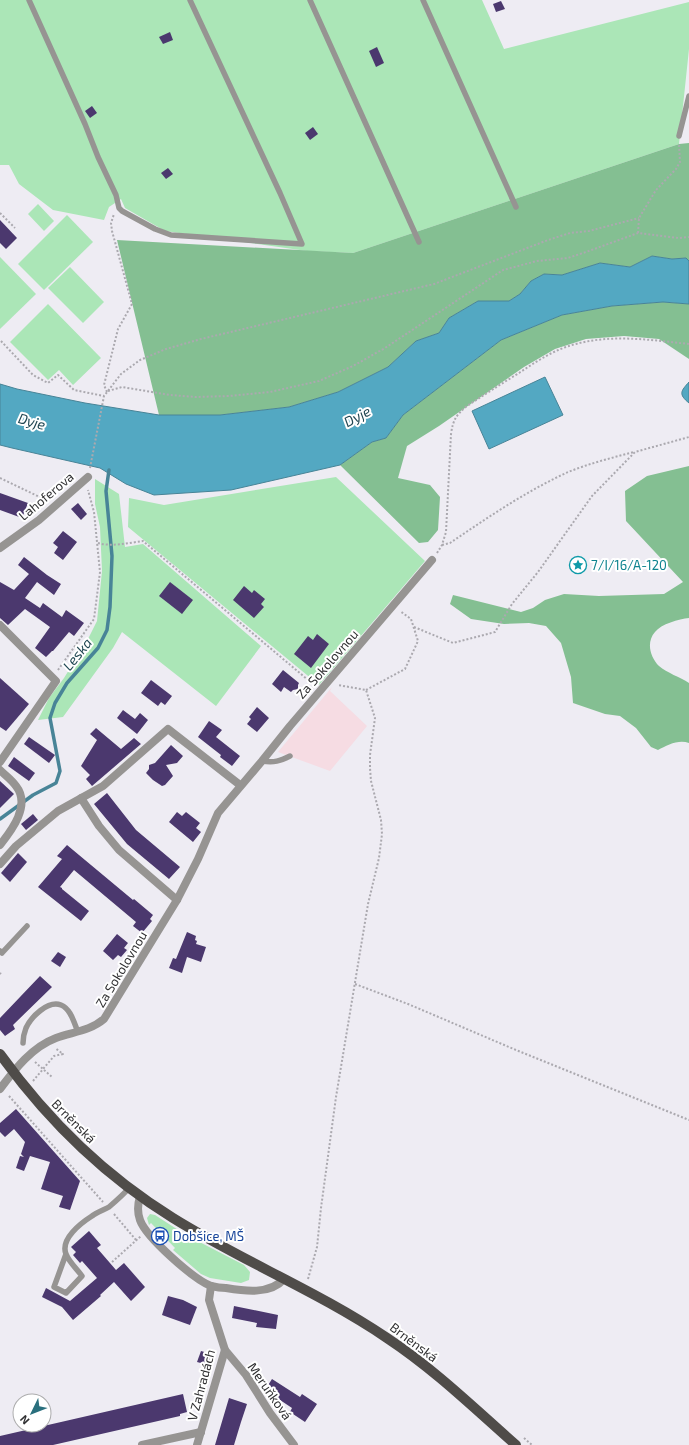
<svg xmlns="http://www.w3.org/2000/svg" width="689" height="1445" viewBox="0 0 689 1445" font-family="'Exo 2',sans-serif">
<rect width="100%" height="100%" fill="#eeecf3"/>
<polygon fill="#f6dce3" points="332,687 330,691 367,726 330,771 278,752"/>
<g fill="#abe6b7">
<polygon points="0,0 482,0 504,49 689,2 689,49 679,144 353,253 307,251 165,231 125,208 121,199 109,207 104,220 53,210 19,184 9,165 0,165"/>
<polygon points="38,204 54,221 44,231 28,214"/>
<polygon points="67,215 93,242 44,290 18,264"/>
<polygon points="0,257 36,294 0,329"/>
<polygon points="70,267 104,302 83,323 48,288"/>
<polygon points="48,304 101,358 73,385 59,370 48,380 10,342"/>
<polygon points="336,477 425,561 319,685 128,527 129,498 164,505"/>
<polygon points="95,479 119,494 125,547 143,544 261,646 216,706 122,632 113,648 63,717 38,720 49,698 64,678 87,641 97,621 102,571 100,527 95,504"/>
<polygon points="150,1214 155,1215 186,1235 244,1265 250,1272 249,1280 241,1283 210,1278 201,1274 173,1250 175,1248 151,1223 149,1225 147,1218"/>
</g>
<g fill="#84bf92">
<polygon points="689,143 689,261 686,258 672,259 652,256 630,267 600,263 562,275 544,274 531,281 520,294 509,301 478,301 449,318 439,333 416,341 388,367 338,392 289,407 220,415 159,415 117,240 353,253 679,144"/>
<polygon points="663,302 689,304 689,359 659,339 624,336 586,339 555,349 524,367 439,426 407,446 398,478 430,485 440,497 438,530 428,542 419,543 340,465 372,442 386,438 403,415 501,340 562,315 612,306"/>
<path d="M689 466V618C679 619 661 624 655 632 646 642 650 657 659 666 667 673 680 677 689 683V743C679 739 667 745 658 750L651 747 636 728 620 716 605 714 573 703 571 677 561 643 546 626 529 623 504 624 471 619 450 604 453 595 521 612 533 608 545 600 564 594 599 596 664 594 683 582 626 521 625 491 647 476Z"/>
</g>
<g fill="#53a8c2" stroke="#488497">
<polygon points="652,256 672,259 686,258 689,261 689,304 663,302 612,306 562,315 501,340 403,415 386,438 372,442 340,465 231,490 154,495 126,484 100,468 12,448 0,445 0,384 17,389 85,403 159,415 220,415 289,407 338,392 388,367 416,341 439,333 449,318 478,301 509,301 520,294 531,281 544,274 562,275 600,263 630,267"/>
<polygon points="545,377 563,415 489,449 472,411"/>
<path d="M689 382V403C678 394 681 391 689 382Z"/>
</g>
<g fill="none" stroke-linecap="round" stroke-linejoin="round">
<polyline stroke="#488497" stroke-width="3.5" points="0,819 33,795 56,783 60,771 50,718 55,703 67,683 98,648 107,630 110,607 112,556 106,491 109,470"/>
</g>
<g fill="#4b386e">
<polygon points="501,1 505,9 496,12 493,4"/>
<polygon points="170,32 173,40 163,44 159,37"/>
<polygon points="377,47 384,63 376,67 369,51"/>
<polygon points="92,106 97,113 90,118 85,111"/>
<polygon points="313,127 318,134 310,140 305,133"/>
<polygon points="168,168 173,174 166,179 161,173"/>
<polygon points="0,220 17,238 6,249 0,243"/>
<polygon points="0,493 28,503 22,518 0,510"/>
<polygon points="78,503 87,514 81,520 71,509"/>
<polygon points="63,531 77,542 63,560 54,553 58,547 53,543"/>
<polygon points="24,557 47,575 61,584 54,595 37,582 25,598 40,608 43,603 62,617 66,610 84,623 74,636 69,632 53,651 52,651 46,657 35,648 50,627 25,609 8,625 0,618 0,582 14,590 29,574 18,565"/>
<polygon points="170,582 193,600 182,614 159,596"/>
<polygon points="244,586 252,593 254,590 265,599 261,604 264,607 254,618 233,600"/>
<polygon points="317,634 329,644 311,668 294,654 308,636 313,640"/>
<polygon points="283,670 299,683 298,685 298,689 293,690 291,692 284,687 281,692 272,684"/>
<polygon points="0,678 29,704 6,731 0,727"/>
<polygon points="151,680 172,696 165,705 161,702 158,706 141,693"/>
<polygon points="257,707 269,718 257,732 247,724 251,719 249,717"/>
<polygon points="123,710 135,719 140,713 148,720 137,734 117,718"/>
<polygon points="209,721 222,730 216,737 240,756 232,766 220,757 221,755 198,737"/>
<polygon points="96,728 121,749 134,738 141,744 92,786 86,779 90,775 81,766 97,740 90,734"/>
<polygon points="29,737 55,755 49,763 24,744"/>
<polygon points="171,745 183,756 177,763 166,765 173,776 165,785 162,786 153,780 146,773 149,769 149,765 155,763"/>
<polygon points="14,757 35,773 29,781 8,766"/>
<polygon points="0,781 14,794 0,808"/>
<polygon points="107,793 136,830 180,867 169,879 127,844 94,804"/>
<polygon points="177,812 182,816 186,812 200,823 196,828 201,832 193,842 169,822"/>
<polygon points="33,814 38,820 26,830 21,824"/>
<polygon points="67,845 133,900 134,899 153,915 150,919 152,921 142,933 133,926 136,922 74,870 60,887 62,888 62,889 89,911 81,921 38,887 62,859 57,856"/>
<polygon points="18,853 27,862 10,882 1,873"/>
<polygon points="187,932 196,936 195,940 197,941 196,944 206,947 201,962 187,957 182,973 169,968 173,958 176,959"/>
<polygon points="117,934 128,943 124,948 127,950 121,957 118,955 113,960 103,951"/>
<polygon points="58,952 66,957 60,967 51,961"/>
<polygon points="40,976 52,987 13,1025 15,1029 5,1036 0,1030 0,1018"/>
<polygon points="16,1109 80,1181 70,1210 59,1207 63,1196 41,1189 50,1162 30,1156 24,1171 16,1168 20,1156 24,1157 21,1154 25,1142 14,1129 5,1137 0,1132 0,1123"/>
<polygon points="89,1231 101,1245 97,1248 116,1270 124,1263 145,1287 131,1301 114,1282 100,1295 101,1296 73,1320 62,1307 42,1297 46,1288 70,1301 97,1278 82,1261 80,1263 73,1255 76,1252 71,1247"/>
<polygon points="168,1296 183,1300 197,1307 190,1325 162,1315"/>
<polygon points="234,1306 278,1315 276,1329 256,1327 257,1323 232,1318"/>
<polygon points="201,1351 211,1354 208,1365 197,1362"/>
<polygon points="272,1379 300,1397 302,1394 317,1404 305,1422 290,1412 292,1408 265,1390"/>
<polygon points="183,1394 187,1412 180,1414 180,1416 53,1445 0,1445 0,1436"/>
<polygon points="229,1398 247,1404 241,1422 234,1445 215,1445"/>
</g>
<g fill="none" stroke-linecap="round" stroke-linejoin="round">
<g stroke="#aba9af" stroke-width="2" stroke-dasharray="2 2" stroke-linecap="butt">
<polyline points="0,213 15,228"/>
<polyline points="638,233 639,218 656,190 676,169 680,162 679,143"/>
<polyline points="1,341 33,375 48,383 58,375 74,390 104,396"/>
<polyline points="108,391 122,387 170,395 196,397 229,396 270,392 319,381 353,366 385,348 503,270 537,261 568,258 586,252 638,233 679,238 689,237"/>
<polyline points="107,392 104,385 118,329 132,304 112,231 111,223 114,214"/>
<polyline points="90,468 104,396 121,374 140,360 166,349 201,339 434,284 548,240 570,233 589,231 639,218"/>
<polyline points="0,478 48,501"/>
<path d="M98 543C111 547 129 543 143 541L314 685"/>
<path d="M442 545 450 543C487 518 525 492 566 473 587 464 611 458 634 452"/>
<path d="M437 553 442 545 446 532 451 434C453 420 456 415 467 406 484 395 501 384 519 373 537 361 555 349 576 344 612 334 652 340 689 344"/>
<polyline points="414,627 453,643 495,632 512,604 538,572 592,496 635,452 689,437"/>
<polyline points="58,670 94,619 100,572 94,512 88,490"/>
<polyline points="366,690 405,669 418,641 411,619 400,611"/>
<polyline points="0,973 1,974"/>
<polyline points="355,984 408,1004 516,1050 689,1120"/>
<polyline points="35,1062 52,1077"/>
<polyline points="33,1081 54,1056 63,1054 55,1048"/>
<polyline points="9,1096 103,1202"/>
<polyline points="114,1214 136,1240"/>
<polyline points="112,1262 141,1236"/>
<polyline points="308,1279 317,1247 321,1208 336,1097 368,904 379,858 382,834 381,820 371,781 370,768 370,755 375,718 366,690 338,685"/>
<polyline points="524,1438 532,1445"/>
</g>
<g stroke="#969492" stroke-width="5.5">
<polyline points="29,0 85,124 98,157 116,195 119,208 122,211 155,229 171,235 302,244 280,193 190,0"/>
<polyline points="310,0 419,242"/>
<polyline points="423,0 516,207"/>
<polyline points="679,136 689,96"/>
<path d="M262 761C274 763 280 761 290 756"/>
<polyline points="0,951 2,953 27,926"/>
<path d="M23 1043C23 1038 24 1033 26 1028 31 1017 48 1000 61 1005 71 1009 74 1023 78 1032"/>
<path d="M66 1254 54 1287 66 1293 82 1276C77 1269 69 1262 66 1254 60 1239 81 1223 92 1216 97 1212 104 1210 109 1207 116 1201 123 1195 129 1188"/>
</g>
<g stroke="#969492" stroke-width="8">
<polyline points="0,548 39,520 88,477"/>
<polyline points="0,625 56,681 0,762"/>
<path d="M0 770C5 775 12 780 16 786 31 805 12 830 0 845"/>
<polyline points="81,798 99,826 119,850 177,900"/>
<polyline points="0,864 16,846 58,811 103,786 168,729 240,785"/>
<path d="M0 1089C15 1069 32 1047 56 1038 72 1032 90 1031 104 1019L177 900 198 859 218 813 262 761 290 726 432 560"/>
<path d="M140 1196C138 1203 137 1212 140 1220 146 1237 193 1279 211 1286 215 1287 221 1288 226 1288 244 1291 270 1295 284 1279"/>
<polyline points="225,1350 246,1375 270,1413 294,1445"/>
<polyline points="142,1445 201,1432"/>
<polyline points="197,1445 225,1350 209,1300 211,1286"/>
</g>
<path stroke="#4f4c49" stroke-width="10" d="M0 1054C46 1118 105 1176 173 1218 242 1261 319 1292 387 1338 434 1369 474 1408 516 1445"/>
</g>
<defs>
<g id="sight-ring" transform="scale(0.9)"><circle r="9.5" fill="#fff" stroke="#0f9aa8" stroke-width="1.5"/><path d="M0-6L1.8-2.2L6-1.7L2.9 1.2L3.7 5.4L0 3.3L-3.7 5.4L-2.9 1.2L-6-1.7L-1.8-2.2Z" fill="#0f9aa8"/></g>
<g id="bus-ring" transform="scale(0.9)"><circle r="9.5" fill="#fff" stroke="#1a4fb4" stroke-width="1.5"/><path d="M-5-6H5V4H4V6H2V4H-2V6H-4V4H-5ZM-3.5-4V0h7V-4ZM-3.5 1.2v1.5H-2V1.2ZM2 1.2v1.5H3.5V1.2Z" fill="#1a4fb4"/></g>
</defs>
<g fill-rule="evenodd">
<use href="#sight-ring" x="578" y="565"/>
<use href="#bus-ring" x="160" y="1236"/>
</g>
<g text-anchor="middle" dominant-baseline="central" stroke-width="4" stroke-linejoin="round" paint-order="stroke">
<g font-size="13" fill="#303032" stroke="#fff">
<text transform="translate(46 496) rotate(-40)">Lahoferova</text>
<text transform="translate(327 664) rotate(-49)">Za Sokolovnou</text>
<text transform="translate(121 969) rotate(-59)">Za Sokolovnou</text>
<text transform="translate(74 1121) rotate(45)">Brněnská</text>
<text transform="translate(414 1342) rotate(37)">Brněnská</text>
<text transform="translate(201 1385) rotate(-75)">V Zahradách</text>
<text transform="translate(270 1391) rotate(55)">Meruňková</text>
</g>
<g font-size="13" fill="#0d838f" stroke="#fff" text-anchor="start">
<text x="591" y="565">7/I/16/A-120</text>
</g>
<g font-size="13" fill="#164399" stroke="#fff" text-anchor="start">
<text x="173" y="1236">Dobšice, MŠ</text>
</g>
<g font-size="14" font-style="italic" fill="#214753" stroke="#fff">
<text transform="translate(357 416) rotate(-28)">Dyje</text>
<text transform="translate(32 421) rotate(16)">Dyje</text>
<text transform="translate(77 654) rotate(-51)">Leska</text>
</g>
</g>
<g transform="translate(32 1413) rotate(227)"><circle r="19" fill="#ffffff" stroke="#acacad"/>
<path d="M0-3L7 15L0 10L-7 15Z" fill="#296f7d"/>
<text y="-6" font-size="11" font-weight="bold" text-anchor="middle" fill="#303032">N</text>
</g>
</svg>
